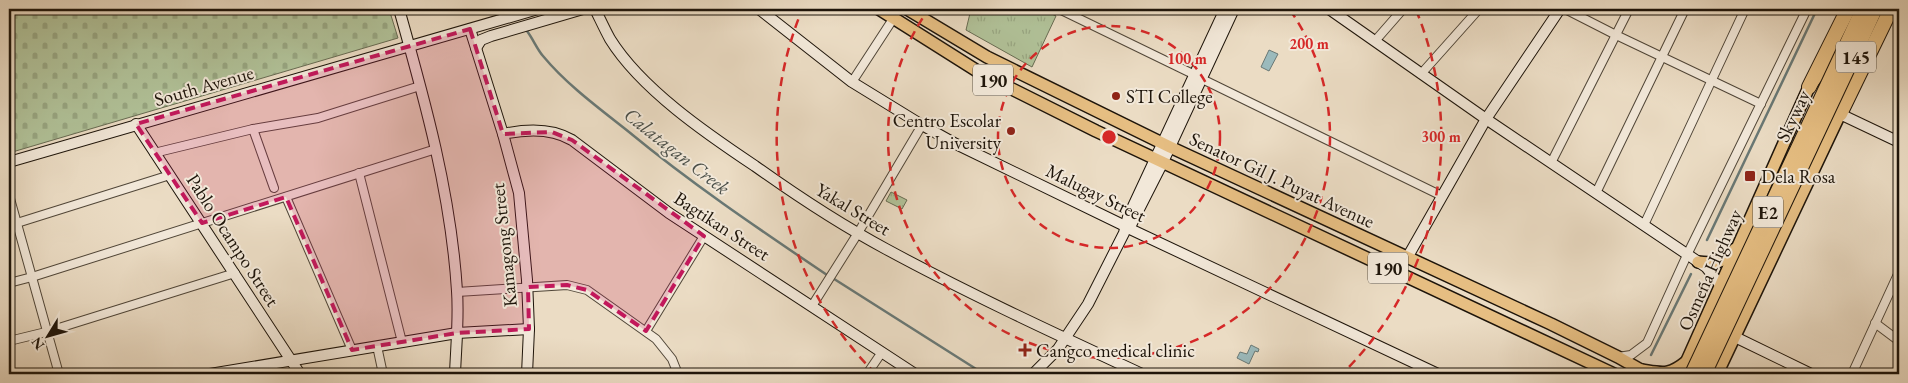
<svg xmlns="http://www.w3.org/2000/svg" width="1908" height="383" viewBox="0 0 1908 383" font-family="'EB Garamond',serif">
<defs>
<pattern id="grass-tufts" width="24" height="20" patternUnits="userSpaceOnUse" patternTransform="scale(1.25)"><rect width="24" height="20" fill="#b1c299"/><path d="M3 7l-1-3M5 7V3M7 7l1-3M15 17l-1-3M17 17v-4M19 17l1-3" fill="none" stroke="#98a682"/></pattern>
<pattern id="cemetery-stones" width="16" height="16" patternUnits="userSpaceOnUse" patternTransform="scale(1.25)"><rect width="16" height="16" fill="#b1c299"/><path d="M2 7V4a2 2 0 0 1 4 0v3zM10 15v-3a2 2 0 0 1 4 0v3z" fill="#98a682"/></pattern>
</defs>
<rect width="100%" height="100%" fill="#ebdcc4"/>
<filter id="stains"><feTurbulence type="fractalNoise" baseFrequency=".004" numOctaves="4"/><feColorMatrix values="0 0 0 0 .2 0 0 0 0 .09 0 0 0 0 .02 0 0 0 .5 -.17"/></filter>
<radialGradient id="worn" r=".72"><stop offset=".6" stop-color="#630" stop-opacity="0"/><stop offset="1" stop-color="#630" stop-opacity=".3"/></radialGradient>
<g fill="url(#grass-tufts)" stroke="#676b52">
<polygon points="971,9 1042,9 1056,16 1032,67 966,30"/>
<polygon points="891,192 907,200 902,209 886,201"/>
</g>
<polygon fill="url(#cemetery-stones)" stroke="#676b52" points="9,9 389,9 398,38 9,153"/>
<g fill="#9bbabc" stroke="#697875">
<polygon points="1269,50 1278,54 1269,71 1261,67"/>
<polygon points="1251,345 1259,349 1258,352 1255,351 1249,364 1237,358 1240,352 1247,354"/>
</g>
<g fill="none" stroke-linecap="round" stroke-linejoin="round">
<g stroke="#697875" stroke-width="2.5">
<path d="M527 31C533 39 537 49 543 56 567 85 600 109 629 132 692 184 759 229 827 275"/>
<polyline points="1707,240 1817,9"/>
<polyline points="831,277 984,374"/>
<polyline points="1651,355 1691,274"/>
</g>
<g stroke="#504638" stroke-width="10">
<g id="street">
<polyline points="1059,9 1195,75"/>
<polyline points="1565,9 1616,35 1761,104"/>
<polyline points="1375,41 1403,9"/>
<polyline points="1421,74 1479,9"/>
<polyline points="1202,79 1442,196"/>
<polyline points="852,82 893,19"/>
<polyline points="253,129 274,188"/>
<polyline points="154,153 253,129 318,118 420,86"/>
<polyline points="1551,163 1629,9"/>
<polyline points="359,173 402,342"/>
<polyline points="1596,193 1685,9"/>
<polyline points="9,195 59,374"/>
<polyline points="286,197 352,350"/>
<polyline points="17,223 170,175"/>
<polyline points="1644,225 1745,9"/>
<polyline points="9,283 32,277 436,149"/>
<polyline points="457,292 567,285 587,290 656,339 672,359 678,374"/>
<polyline points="812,306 858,233 922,125"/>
<polyline points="1875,323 1899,341"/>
<polyline points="646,331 704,236"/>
<polyline points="9,341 46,332 235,273"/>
<polyline points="377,346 383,374"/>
<polyline points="1618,357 1631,355 1647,343 1687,255 1807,9"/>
<polyline points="867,374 882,352"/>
<polyline points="1852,374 1899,272"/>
</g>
</g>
<g stroke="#1d140a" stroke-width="12">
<g id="secondary">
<path d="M399 9C425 101 451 194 457 291 459 318 456 347 455 374"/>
<path d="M595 9C600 19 605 30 610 39 641 89 707 134 755 166 797 196 841 225 886 249 969 294 1056 334 1142 374"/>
<polyline points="759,9 852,82 922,125 956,144 1125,226"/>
<polyline points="1329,9 1486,119 1706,267 1721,286"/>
<polyline points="470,29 503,134 519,193 527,280 529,329 527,374"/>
<polyline points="476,48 481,40 491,36 583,9"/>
<polyline points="1840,114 1899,142"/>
<polyline points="136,124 300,374"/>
<path d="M503 134C526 129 552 128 572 140L669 213 915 374"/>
<polyline points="9,162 538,9"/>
<polyline points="1131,225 1163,162 1234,9"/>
<polyline points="1130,229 1438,374"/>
<polyline points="1407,258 1486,119 1560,9"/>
<polyline points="1735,337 1811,374"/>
<polyline points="210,374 457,333 529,329"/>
<polyline points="1033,374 1058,349 1088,304 1124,233 1128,217 1225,9"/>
</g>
</g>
<g stroke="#1d140a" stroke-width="14">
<g id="primary">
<polyline points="879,9 982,74 1096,131 1614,374"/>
<polyline points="907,9 987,57 1170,147 1551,324 1618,357 1648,374"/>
<path d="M1698 262C1713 264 1726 263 1735 249"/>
<path d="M1642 370C1662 373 1669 376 1686 362"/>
<polyline points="1681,374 1809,87 1840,48"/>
<polyline points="1717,374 1840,114 1836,108"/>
</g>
</g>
<g stroke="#1d140a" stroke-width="16">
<g id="highway">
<polyline points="1844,50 1863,9"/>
<polyline points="1854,55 1875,9"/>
<polyline points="1809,87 1848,9"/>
<polyline points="1840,114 1891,9"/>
</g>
</g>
<use href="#street" stroke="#f2e8d9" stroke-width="8"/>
<use href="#secondary" stroke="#f2e8d9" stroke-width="10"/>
<use href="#primary" stroke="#e6be82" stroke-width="11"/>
<use href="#highway" stroke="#e6be82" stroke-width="14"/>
<g stroke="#1d140a" stroke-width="16" stroke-linecap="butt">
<g id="highway-bridge">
<polyline points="1692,374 1844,50"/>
<polyline points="1704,374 1854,55"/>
</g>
</g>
<use href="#highway-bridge" stroke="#e6be82" stroke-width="14"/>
</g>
<path fill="#c2185b" fill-opacity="0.2" stroke="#c2185b" stroke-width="4" stroke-dasharray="10 6" stroke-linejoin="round" d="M470 29 503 134 552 132 572 140 704 236 646 331 587 290 567 285 528 287 529 329 457 333 352 350 286 197 202 223 136 124Z"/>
<g fill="none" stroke="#d62828" stroke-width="2.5" stroke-dasharray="9 6">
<circle cx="1109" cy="137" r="111"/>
<path d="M1290 10A221 221 0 1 1 928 10"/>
<path d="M876 374A332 332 0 0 1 802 10M1416 10A332 332 0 0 1 1342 374"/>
</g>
<g fill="#8f2418" stroke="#f2e8d9" stroke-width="2">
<circle cx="1116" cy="96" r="5"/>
<circle cx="1011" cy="131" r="5"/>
<rect x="1744" y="170" width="12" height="12" rx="2.5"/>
<path d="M1022.5 342.5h5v5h5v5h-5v5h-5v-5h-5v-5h5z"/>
</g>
<g text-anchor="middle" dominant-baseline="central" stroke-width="4" stroke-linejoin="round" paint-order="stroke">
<g fill="#f2e8d9" stroke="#5d5448" stroke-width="1">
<rect x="1836" y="41.5" width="40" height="31" rx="4"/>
<rect x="973" y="64.5" width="40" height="31" rx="4"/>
<rect x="1753" y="196.5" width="30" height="31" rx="4"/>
<rect x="1368" y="252.5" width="40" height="31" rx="4"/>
</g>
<g font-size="18" font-weight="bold" fill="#1d140a">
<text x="1856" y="57">145</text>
<text x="993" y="80">190</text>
<text x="1768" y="212">E2</text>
<text x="1388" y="268">190</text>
</g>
<g font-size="19" fill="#1d140a" stroke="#f2e8d9">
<text transform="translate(204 86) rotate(-16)">South Avenue</text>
<text transform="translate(1793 116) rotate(-65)">Skyway</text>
<text transform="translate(1282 180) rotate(25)">Senator Gil J. Puyat Avenue</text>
<text transform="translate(1096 193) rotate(26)">Malugay Street</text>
<text transform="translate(853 209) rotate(31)">Yakal Street</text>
<text transform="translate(722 226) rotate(33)">Bagtikan Street</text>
<text transform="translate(233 240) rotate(57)">Pablo Ocampo Street</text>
<text transform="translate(504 245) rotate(-96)">Kamagong Street</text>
<text transform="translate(1710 270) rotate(-66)">Osmeña Highway</text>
</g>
<g font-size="19" fill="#1d140a" stroke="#f2e8d9" text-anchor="start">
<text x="1126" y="96">STI College</text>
<text x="1001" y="120" text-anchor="end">Centro Escolar<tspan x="1001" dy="22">University</tspan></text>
<text x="1761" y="176">Dela Rosa</text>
<text x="1036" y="350">Cangco medical clinic</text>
</g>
<g font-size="20" font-style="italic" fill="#494e48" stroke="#f2e8d9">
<text transform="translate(677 151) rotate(38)">Calatagan Creek</text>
</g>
</g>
<circle cx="1109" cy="137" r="8" fill="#d62828" stroke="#f2e8d9" stroke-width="2.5"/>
<g font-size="15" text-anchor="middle" font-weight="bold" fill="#d62828" stroke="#f2e8d9" stroke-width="4" stroke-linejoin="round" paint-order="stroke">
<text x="1309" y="49">200 m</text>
<text x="1187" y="64">100 m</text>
<text x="1441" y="142">300 m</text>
</g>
<rect width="1908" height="383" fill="none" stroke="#ebdcc4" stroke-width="30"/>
<rect x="10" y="10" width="1888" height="363" fill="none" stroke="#1d140a" stroke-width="2.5"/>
<rect x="15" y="15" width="1878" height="353" fill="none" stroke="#1d140a"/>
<g transform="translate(48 336) rotate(233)" stroke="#f2e8d9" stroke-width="4" paint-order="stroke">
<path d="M0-4L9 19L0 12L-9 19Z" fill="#1d140a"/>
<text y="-8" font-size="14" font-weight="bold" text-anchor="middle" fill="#1d140a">N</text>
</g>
<rect width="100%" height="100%" filter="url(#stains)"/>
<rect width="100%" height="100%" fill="url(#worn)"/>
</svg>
